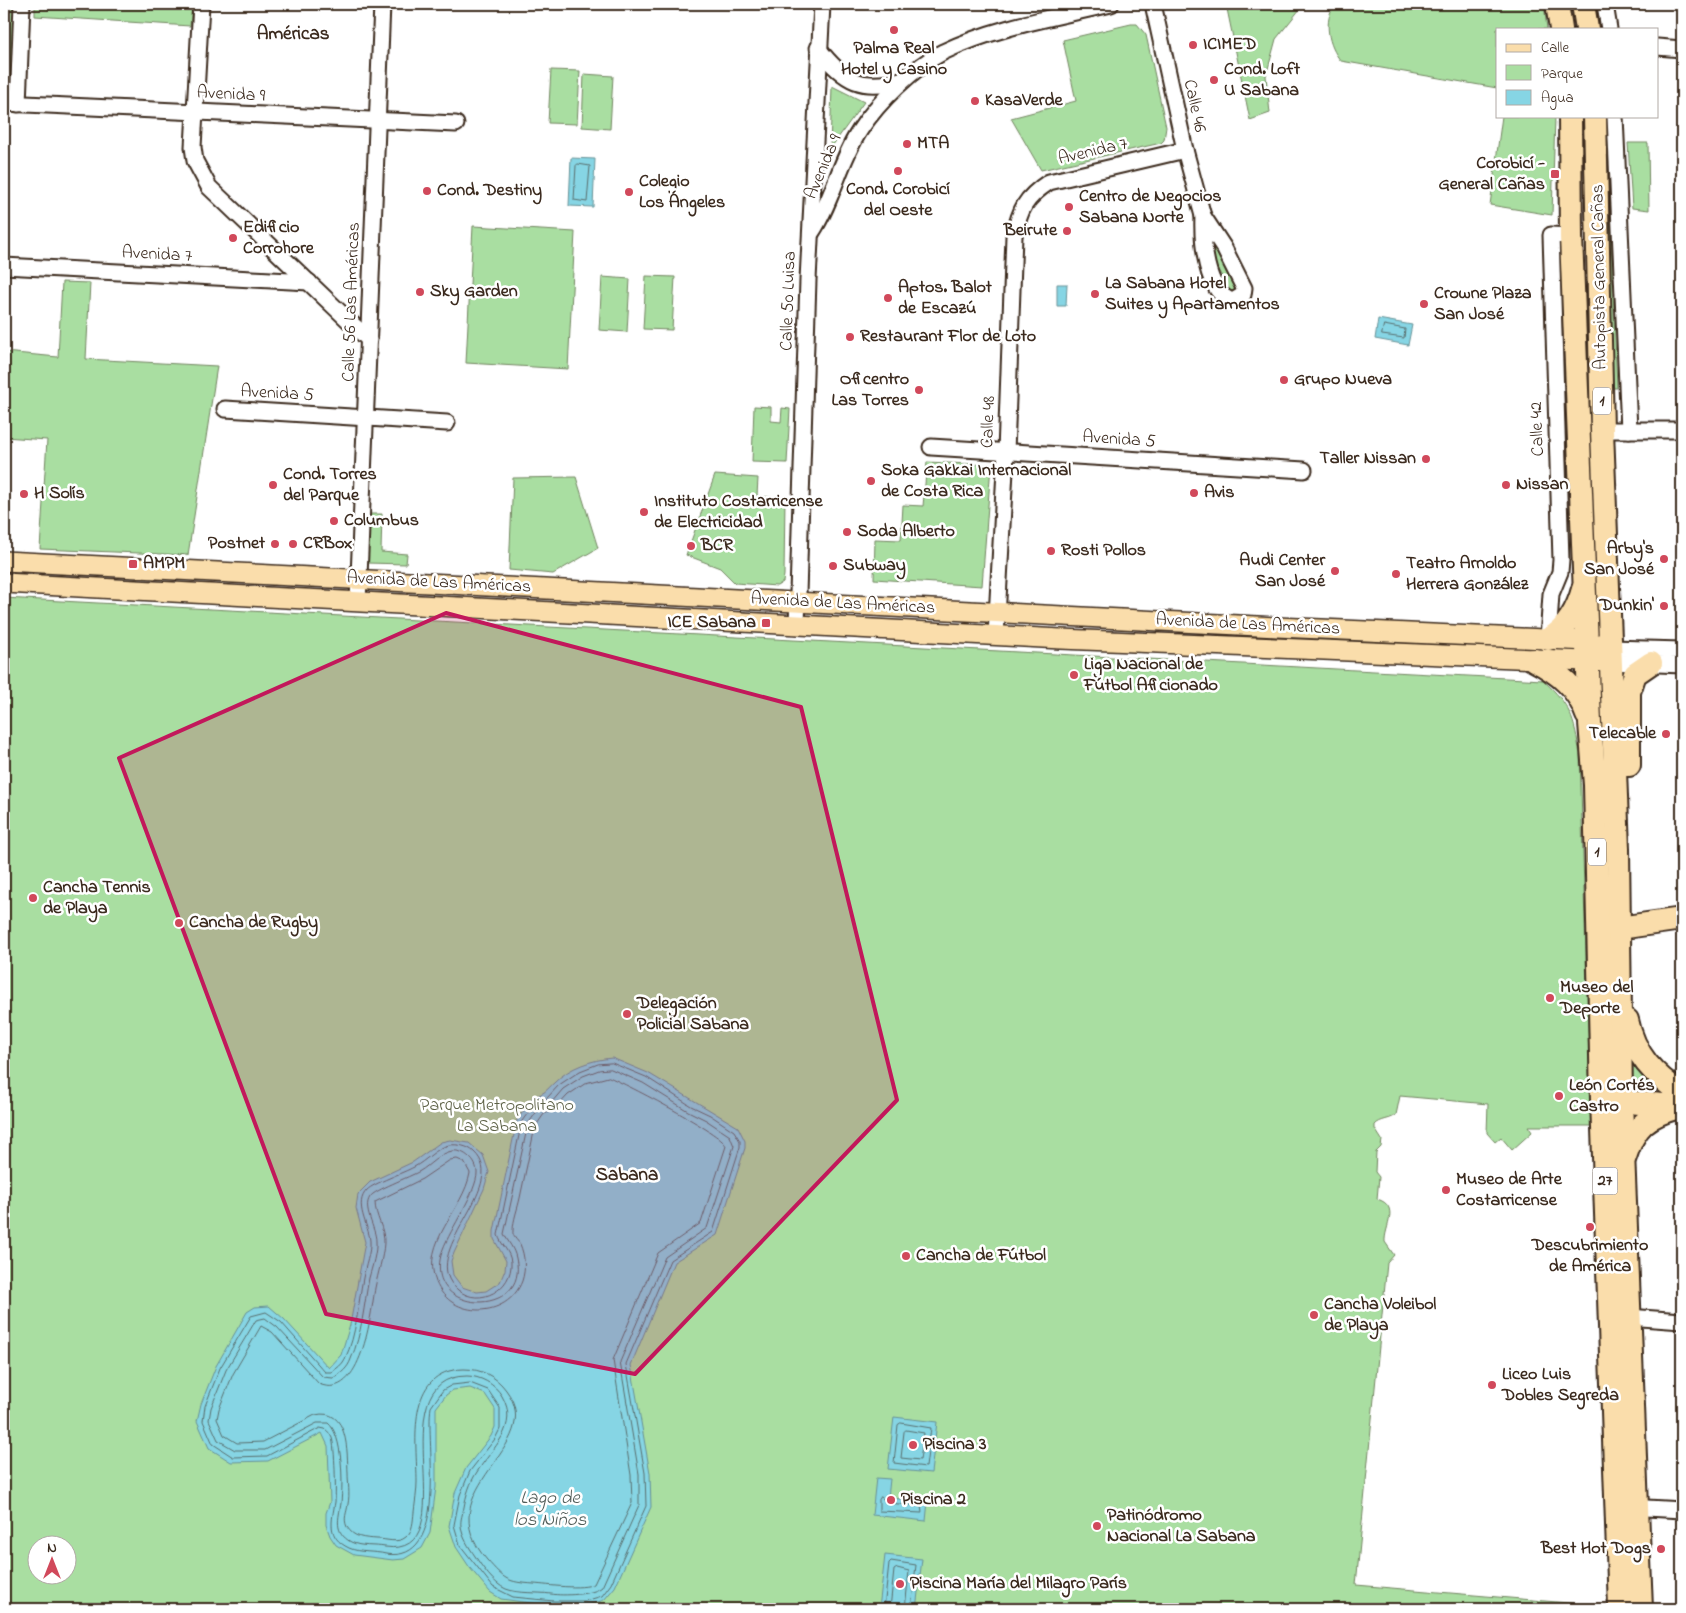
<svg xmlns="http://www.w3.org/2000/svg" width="1686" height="1613" viewBox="0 0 1686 1613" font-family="'Indie Flower',sans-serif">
<rect width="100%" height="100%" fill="#fff"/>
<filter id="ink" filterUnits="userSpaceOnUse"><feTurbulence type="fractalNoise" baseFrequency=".02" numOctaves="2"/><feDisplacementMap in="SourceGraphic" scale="10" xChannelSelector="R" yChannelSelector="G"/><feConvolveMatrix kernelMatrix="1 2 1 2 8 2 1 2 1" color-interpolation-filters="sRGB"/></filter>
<g filter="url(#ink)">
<g fill="#a9dea1" stroke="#728460" fill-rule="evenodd">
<polygon points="4,4 15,4 9,92 4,92"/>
<polygon points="35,4 192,4 190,26 35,16"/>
<polygon points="1226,4 1304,4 1276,39 1266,76 1270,113 1250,120"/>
<path d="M1335 4H1544L1547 29H1497V88L1341 61C1328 46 1323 20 1335 4Z"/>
<polygon points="1131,24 1137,24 1146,35 1166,127 1164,140 1161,143 1041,170 1011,118 1076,101 1063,40"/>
<polygon points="551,70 580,71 577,124 548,123"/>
<polygon points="584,74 613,76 610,129 582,127"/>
<polygon points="832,86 864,102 830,149"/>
<polygon points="1502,116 1555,116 1552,215 1490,205"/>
<polygon points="1600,116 1606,116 1617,388 1611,388"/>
<polygon points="1628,143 1648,143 1649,210 1632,208"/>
<polygon points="473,226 575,232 568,369 466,363"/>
<polygon points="1209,244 1213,244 1239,291 1231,293 1207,250"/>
<polygon points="646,276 675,277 672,330 643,329"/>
<polygon points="602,277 630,279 627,332 599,330"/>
<polygon points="62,282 90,283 86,359 217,366 188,555 40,549 47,440 4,437 4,352 58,357"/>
<polygon points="754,406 771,407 771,421 781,422 782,408 790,409 787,463 752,462"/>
<polygon points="927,462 991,465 982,586 874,579 875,539 901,540 903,505 923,506"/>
<polygon points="715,475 758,478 757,496 785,498 784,575 783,582 777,586 735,583 720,568 686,555"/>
<polygon points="576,477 598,548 553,574 509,570 513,478"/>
<polygon points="369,514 382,514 381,552 407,554 406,564 367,563"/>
<path d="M4 598 1543 680C1571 706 1574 718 1580 755L1591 1126H1528L1532 1132 1512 1150 1501 1137 1495 1142 1487 1133 1488 1104 1400 1096 1396 1115C1390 1120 1380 1119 1375 1125V1129L1382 1140 1381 1147 1376 1152 1375 1172 1379 1177 1377 1199C1401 1206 1384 1227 1385 1242L1394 1255 1387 1263 1356 1585 1604 1606V1609H42L4 1605ZM38 1546H68V1576H38Z"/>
<polygon points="1629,1056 1660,1086 1629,1083"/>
</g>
<g fill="#86d5e4" stroke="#689195">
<polygon points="571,158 595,159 593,207 569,206"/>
<polygon points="1057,284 1067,284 1066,306 1057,306"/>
<polygon points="1378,319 1412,325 1408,345 1375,339"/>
<path d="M612 1058 648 1073 738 1127 745 1141V1148L717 1235 674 1262 631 1365 650 1473 651 1507 615 1587 604 1600 585 1606 575 1604 554 1606 501 1599 490 1592 470 1568 456 1547 449 1526 455 1493 466 1468 491 1436 495 1427V1409L485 1394 470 1388 453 1390 446 1395 436 1408V1487L430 1533 422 1548 404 1559 393 1560 354 1555 336 1545 330 1536 326 1525V1513L330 1502 328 1446 322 1433 268 1461 231 1462 209 1448 197 1421 201 1404 216 1366 247 1312 255 1307 269 1306 284 1319 329 1368 341 1355 350 1325 365 1242 356 1208 358 1194 370 1182 413 1162 441 1142 450 1140 469 1143 483 1155 489 1172 484 1189 454 1253 451 1261 453 1275 462 1287 477 1292 486 1291 500 1282 505 1270 506 1261 494 1239V1231L517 1120 533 1097C546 1093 545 1091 555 1082 570 1067 591 1060 612 1058Z"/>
<polygon points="894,1417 937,1422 931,1473 888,1469"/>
<polygon points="876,1478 890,1479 888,1498 928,1501 926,1521 872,1515"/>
<polygon points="885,1555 922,1559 916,1609 879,1609"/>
</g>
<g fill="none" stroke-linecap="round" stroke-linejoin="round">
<g stroke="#596e6d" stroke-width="1">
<polygon points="578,164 590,166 587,202 574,200 576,166"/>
<polygon points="1384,325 1405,329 1404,338 1382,335"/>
<path d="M612 1063 646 1077 691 1106 710 1115 734 1131 740 1141V1147L713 1232 670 1260 626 1364 645 1473 646 1506 611 1584 602 1596 585 1601H554L513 1597 493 1587 460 1545 454 1525 460 1495 470 1471 495 1439 500 1429V1408L488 1390 470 1383 452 1385 443 1390 431 1407C425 1443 451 1564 386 1554 374 1551 360 1553 349 1548 326 1537 332 1521 335 1502 336 1492 335 1447 332 1438 330 1434 328 1431 325 1429L320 1428 267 1456 233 1457 213 1444 203 1421 205 1406 220 1368 251 1316 266 1312 281 1322 325 1372H332C337 1368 342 1365 345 1359 357 1334 358 1304 363 1278 365 1267 371 1252 370 1241 369 1225 353 1204 367 1190 374 1183 403 1173 414 1167 426 1161 436 1148 449 1145 458 1144 468 1146 474 1152 512 1187 414 1254 458 1290 480 1308 513 1289 511 1262 510 1251 501 1245 498 1235L522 1121 536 1102 547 1098 559 1085 580 1071 598 1064Z"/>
<path d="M611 1069 643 1083 688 1111 706 1120 730 1136 734 1146 707 1228 665 1257 620 1362 639 1474V1505L602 1587C593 1595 563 1596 551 1594 537 1592 519 1594 506 1589 494 1584 482 1567 475 1556 469 1547 462 1537 461 1526 460 1520 463 1513 464 1507 466 1496 470 1482 477 1472 492 1448 520 1427 502 1396 495 1384 480 1376 467 1376 375 1376 471 1559 385 1547 374 1545 361 1547 351 1542 333 1532 339 1518 341 1503 343 1483 343 1435 328 1423H317L265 1450H235L218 1440 209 1420 211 1408 226 1370 256 1320 265 1318 277 1327 323 1377 333 1378C341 1374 348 1368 351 1359 362 1334 364 1305 369 1278 372 1267 377 1252 376 1241 376 1228 362 1209 370 1197 374 1190 410 1177 420 1171 429 1166 440 1153 452 1151 458 1150 465 1153 469 1157 474 1161 477 1167 477 1173 477 1191 450 1230 443 1249 418 1316 531 1320 516 1258 514 1248 508 1242 504 1234L528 1124 540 1107 551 1103 563 1089 583 1076 599 1070Z"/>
<path d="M609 1077C626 1084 723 1134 726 1146L701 1223 658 1253 613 1360 631 1475 632 1503 594 1584C582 1590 548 1585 534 1584 507 1582 505 1580 487 1560 424 1488 550 1448 506 1390 496 1376 481 1369 464 1369 404 1370 417 1443 417 1482 417 1492 415 1503 414 1512 413 1521 413 1531 406 1537 398 1544 386 1539 377 1539 364 1538 354 1538 347 1527 343 1518 347 1513 348 1504 350 1494 348 1483 348 1473 347 1452 349 1407 315 1415L263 1442 237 1443 224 1435 217 1419 219 1409 233 1374 261 1326 272 1332 319 1384C362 1402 371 1313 375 1288 378 1273 383 1258 384 1243 385 1229 375 1216 375 1202L422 1179 450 1160 457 1159 464 1162 470 1173C464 1209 420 1243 436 1282 451 1320 508 1319 522 1281 526 1269 525 1256 520 1244 517 1240 512 1236 513 1231 513 1220 518 1208 520 1198 525 1174 530 1151 535 1127L544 1114 555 1109 568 1095 586 1083Z"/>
<polygon points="901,1423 931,1428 926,1467 894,1463 898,1425"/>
<polygon points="906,1430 924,1433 920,1460 901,1458 904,1432"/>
<polygon points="881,1497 888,1503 921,1506 922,1513 879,1511 879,1500"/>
<polyline points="884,1609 889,1563 891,1561 916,1565 911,1609"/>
<polyline points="890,1609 894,1570 897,1568 909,1571 905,1609"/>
</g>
<g stroke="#3b2a1e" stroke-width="19">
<g id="minor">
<polyline points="201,4 193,147 195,161 209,187 369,340"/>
<polyline points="1153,4 1185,150 1203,216"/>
<polyline points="1605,4 1609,29"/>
<polyline points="1657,47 1682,49"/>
<path d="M818 48C844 82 863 92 904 79"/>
<polyline points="4,103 456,124"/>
<polyline points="18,104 22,4"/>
<polyline points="1615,116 1629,430"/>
<path d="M1203 216 1224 248 1244 288 1243 295 1233 301C1205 294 1202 239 1203 216Z"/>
<path d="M812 232C833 200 839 162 860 130 878 102 914 67 943 52 995 27 1056 17 1111 4"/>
<polyline points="4,266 309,282"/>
<polyline points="225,409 447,423"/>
<polyline points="1602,430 1682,430"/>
<polyline points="931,447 1304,470"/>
<polyline points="358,602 382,4"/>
<polyline points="797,625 808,280 822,4"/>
<path d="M996 636 1006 452 1014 236C1020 209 1025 198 1049 182L1185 150"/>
<polyline points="1548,639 1551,594 1560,572 1561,560 1551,235 1571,236"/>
<polyline points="1610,648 1682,650"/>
<polyline points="1610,662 1682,665"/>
<polyline points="1628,1317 1682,1321"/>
<polyline points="1629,1507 1682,1510"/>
</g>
</g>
<g stroke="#3b2a1e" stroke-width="22">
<g id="major">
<polyline points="4,561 1277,627 1588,641 1610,648"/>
<polyline points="4,583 1061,639 1610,662"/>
</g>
</g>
<g stroke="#3b2a1e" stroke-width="26">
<g id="highway">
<polyline points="1557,4 1561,29"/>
<polyline points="1583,4 1587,29"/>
<polyline points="1570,116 1571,236 1590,723 1595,785 1602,1100 1620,1609"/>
<polyline points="1595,116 1602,430 1618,849 1621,1101 1641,1609"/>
<path d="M1548 639C1567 630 1578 608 1583 589"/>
<path d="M1534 660C1559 673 1578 688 1587 715"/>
<polyline points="1629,765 1629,692 1635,674 1651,663"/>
<polyline points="1619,928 1682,919"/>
<path d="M1627 1020C1634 1055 1654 1075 1682 1094"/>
<polyline points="1606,1100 1674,1106"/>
<path d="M1625 1157C1635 1125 1647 1116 1679 1107"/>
</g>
</g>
<use href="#minor" stroke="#fff" stroke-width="15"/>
<use href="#major" stroke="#faddab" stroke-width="19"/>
<use href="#highway" stroke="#faddab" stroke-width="22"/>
</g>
</g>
<path fill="#c2185b" fill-opacity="0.2" stroke="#c2185b" stroke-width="4" stroke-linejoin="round" d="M446 613 801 707 897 1100 635 1374 326 1314 119 758Z"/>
<g fill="#d1495b" stroke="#fff" stroke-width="2">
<circle cx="894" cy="30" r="5"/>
<circle cx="1193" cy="45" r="5"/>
<circle cx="1214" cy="80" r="5"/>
<circle cx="975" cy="101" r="5"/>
<circle cx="907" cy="144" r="5"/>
<circle cx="898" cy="171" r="5"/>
<rect x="1550" y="169" width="10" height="10" rx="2.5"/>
<circle cx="427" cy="191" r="5"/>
<circle cx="629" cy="192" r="5"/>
<circle cx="1069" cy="207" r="5"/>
<circle cx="1067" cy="231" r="5"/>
<circle cx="233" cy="238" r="5"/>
<circle cx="420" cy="292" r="5"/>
<circle cx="1095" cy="294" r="5"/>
<circle cx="888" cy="298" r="5"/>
<circle cx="1424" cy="304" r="5"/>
<circle cx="850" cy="337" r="5"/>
<circle cx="1284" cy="380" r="5"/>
<circle cx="919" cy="390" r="5"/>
<circle cx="1426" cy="459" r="5"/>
<circle cx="871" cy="481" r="5"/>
<circle cx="273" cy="485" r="5"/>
<circle cx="1506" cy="485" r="5"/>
<circle cx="1194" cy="493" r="5"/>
<circle cx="24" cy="494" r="5"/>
<circle cx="644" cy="512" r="5"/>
<circle cx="334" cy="521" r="5"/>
<circle cx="847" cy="532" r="5"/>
<circle cx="275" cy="544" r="5"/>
<circle cx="293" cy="544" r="5"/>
<circle cx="691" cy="546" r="5"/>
<circle cx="1051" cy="551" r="5"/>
<circle cx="1664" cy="559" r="5"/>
<rect x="128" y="559" width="10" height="10" rx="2.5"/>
<circle cx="833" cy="566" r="5"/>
<circle cx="1335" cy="571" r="5"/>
<circle cx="1396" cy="574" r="5"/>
<circle cx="1664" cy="606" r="5"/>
<rect x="761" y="618" width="10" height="10" rx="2.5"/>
<circle cx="1074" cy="675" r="5"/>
<circle cx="1666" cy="734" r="5"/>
<circle cx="33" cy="898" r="5"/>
<circle cx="179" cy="923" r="5"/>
<circle cx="1550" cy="998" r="5"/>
<circle cx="627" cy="1014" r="5"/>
<circle cx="1559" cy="1096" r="5"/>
<circle cx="1446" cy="1190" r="5"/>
<circle cx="1590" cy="1227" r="5"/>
<circle cx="906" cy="1256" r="5"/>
<circle cx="1314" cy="1315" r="5"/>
<circle cx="1492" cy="1385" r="5"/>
<circle cx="913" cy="1445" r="5"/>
<circle cx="891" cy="1500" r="5"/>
<circle cx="1097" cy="1526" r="5"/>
<circle cx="1661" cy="1549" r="5"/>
<circle cx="900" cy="1584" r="5"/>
</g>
<g text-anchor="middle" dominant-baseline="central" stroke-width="5" stroke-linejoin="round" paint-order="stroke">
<g fill="#fff" stroke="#766a62" stroke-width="1">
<rect x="1593" y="387.5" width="18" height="27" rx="4"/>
<rect x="1588" y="838.5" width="18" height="27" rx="4"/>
<rect x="1592.5" y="1167.5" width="25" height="27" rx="4"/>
</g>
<g font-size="16" font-weight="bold" fill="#3b2a1e">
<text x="1602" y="401">1</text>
<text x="1597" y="852">1</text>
<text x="1605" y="1181">27</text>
</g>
<g font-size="18" font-weight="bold" fill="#3b2a1e" stroke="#fff" text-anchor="start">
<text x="1203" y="45">ICIMED</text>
<text x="894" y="49" text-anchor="middle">Palma Real<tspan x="894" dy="21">Hotel y Casino</tspan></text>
<text x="1224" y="70">Cond. Loft<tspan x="1224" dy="21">U Sabana</tspan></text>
<text x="985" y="101">KasaVerde</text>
<text x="917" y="144">MTA</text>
<text x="1545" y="164" text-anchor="end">Corobicí -<tspan x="1545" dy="21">General Cañas</tspan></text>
<text x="639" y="182">Colegio<tspan x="639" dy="21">Los Ángeles</tspan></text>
<text x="898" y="190" text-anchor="middle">Cond. Corobicí<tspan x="898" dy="21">del Oeste</tspan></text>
<text x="437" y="191">Cond. Destiny</text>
<text x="1079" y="197">Centro de Negocios<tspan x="1079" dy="21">Sabana Norte</tspan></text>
<text x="243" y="228">Edificio<tspan x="243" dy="21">Corrohore</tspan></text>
<text x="1057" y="231" text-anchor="end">Beirute</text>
<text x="1105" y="284">La Sabana Hotel<tspan x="1105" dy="21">Suites y Apartamentos</tspan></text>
<text x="898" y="288">Aptos. Balot<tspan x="898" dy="21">de Escazú</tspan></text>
<text x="430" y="292">Sky Garden</text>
<text x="1434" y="294">Crowne Plaza<tspan x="1434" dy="21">San José</tspan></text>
<text x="860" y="337">Restaurant Flor de Loto</text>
<text x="909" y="380" text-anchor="end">Oficentro<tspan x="909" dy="21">Las Torres</tspan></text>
<text x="1294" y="380">Grupo Nueva</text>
<text x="1416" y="459" text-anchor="end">Taller Nissan</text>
<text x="881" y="471">Soka Gakkai Internacional<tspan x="881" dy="21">de Costa Rica</tspan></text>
<text x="283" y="475">Cond. Torres<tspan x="283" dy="21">del Parque</tspan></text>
<text x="1516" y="485">Nissan</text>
<text x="1204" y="493">Avis</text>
<text x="34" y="494">H Solís</text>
<text x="654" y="502">Instituto Costarricense<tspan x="654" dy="21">de Electricidad</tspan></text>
<text x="344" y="521">Columbus</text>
<text x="857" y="532">Soda Alberto</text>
<text x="265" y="544" text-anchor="end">Postnet</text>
<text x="303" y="544">CRBox</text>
<text x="701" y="546">BCR</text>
<text x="1654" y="549" text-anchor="end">Arby's<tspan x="1654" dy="21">San José</tspan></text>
<text x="1061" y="551">Rosti Pollos</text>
<text x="1325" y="561" text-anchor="end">Audi Center<tspan x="1325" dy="21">San José</tspan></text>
<text x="143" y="564">AMPM</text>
<text x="1406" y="564">Teatro Arnoldo<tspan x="1406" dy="21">Herrera González</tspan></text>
<text x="843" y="566">Subway</text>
<text x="1654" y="606" text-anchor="end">Dunkin'</text>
<text x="756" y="623" text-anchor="end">ICE Sabana</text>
<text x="1084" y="665">Liga Nacional de<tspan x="1084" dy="21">Fútbol Aficionado</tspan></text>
<text x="1656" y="734" text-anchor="end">Telecable</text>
<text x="43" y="888">Cancha Tennis<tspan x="43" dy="21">de Playa</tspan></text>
<text x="189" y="923">Cancha de Rugby</text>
<text x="1560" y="988">Museo del<tspan x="1560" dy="21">Deporte</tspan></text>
<text x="637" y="1004">Delegación<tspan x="637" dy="21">Policial Sabana</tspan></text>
<text x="1569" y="1086">León Cortés<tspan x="1569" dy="21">Castro</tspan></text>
<text x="1456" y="1180">Museo de Arte<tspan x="1456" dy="21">Costarricense</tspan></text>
<text x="1590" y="1246" text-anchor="middle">Descubrimiento<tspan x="1590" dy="21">de América</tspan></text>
<text x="916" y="1256">Cancha de Fútbol</text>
<text x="1324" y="1305">Cancha Voleibol<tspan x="1324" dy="21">de Playa</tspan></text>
<text x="1502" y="1375">Liceo Luis<tspan x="1502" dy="21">Dobles Segreda</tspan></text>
<text x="923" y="1445">Piscina 3</text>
<text x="901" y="1500">Piscina 2</text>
<text x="1107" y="1516">Patinódromo<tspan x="1107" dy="21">Nacional La Sabana</tspan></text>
<text x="1651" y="1549" text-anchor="end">Best Hot Dogs</text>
<text x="910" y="1584">Piscina María del Milagro París</text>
</g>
<g font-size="18" fill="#3b2a1e" stroke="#fff">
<text transform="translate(231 95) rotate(3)">Avenida 9</text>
<text transform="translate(1194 106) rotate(78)">Calle 46</text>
<text transform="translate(1093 152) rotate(-13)">Avenida 7</text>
<text transform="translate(824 167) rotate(-67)">Avenida 9</text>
<text transform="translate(157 255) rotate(3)">Avenida 7</text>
<text transform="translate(1600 277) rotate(-91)">Autopista General Cañas</text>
<text transform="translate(789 301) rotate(-88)">Calle 50 Luisa</text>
<text transform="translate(352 302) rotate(-88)">Calle 56 Las Américas</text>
<text transform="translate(277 394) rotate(3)">Avenida 5</text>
<text transform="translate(989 422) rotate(-88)">Calle 48</text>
<text transform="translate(1538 429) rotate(-92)">Calle 42</text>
<text transform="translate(1119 440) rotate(4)">Avenida 5</text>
<text transform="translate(439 583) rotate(3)">Avenida de Las Américas</text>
<text transform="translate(843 604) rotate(3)">Avenida de Las Américas</text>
<text transform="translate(1248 625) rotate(3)">Avenida de Las Américas</text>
</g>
<g font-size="18" fill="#5c6045" stroke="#fff">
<text x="497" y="1106">Parque Metropolitano<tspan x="497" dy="21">La Sabana</tspan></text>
</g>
<g font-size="19" font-weight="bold" fill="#3b2a1e" stroke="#fff">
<text x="293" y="34">Américas</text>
<text x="627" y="1175">Sabana</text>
</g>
<g font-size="19" font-style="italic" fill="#525d59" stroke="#fff">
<text x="550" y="1498">Lago de<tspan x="550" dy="22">los Niños</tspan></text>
</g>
</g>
<rect width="1686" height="1613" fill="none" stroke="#fff" stroke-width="20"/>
<rect x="10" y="10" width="1666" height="1593" fill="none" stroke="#3b2a1e" stroke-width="2" filter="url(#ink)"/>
<rect x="1496" y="28" width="162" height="90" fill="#ffffff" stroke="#b1aaa5"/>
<rect x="1506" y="44" width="25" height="8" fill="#faddab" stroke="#b1aaa5"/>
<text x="1541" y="52" font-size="15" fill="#3b2a1e">Calle</text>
<rect x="1506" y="65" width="25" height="15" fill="#a9dea1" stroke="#b1aaa5"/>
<text x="1541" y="78" font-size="15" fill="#3b2a1e">Parque</text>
<rect x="1506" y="90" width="25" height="15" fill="#86d5e4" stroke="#b1aaa5"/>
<text x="1541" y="102" font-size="15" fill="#3b2a1e">Agua</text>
<g transform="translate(52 1560)"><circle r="24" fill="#ffffff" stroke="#b1aaa5"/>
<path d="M0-4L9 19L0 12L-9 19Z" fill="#d1495b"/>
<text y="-8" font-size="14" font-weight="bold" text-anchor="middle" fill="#3b2a1e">N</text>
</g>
</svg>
